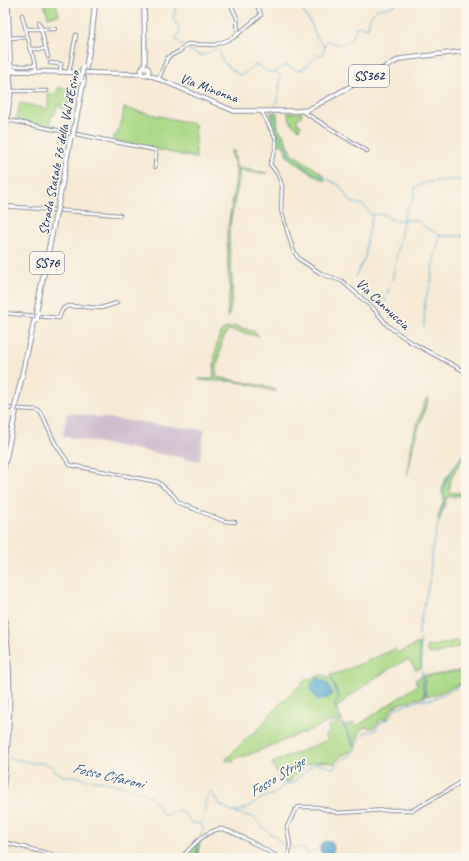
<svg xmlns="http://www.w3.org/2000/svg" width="469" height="861" viewBox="0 0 469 861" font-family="Caveat,sans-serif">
<rect width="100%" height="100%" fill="#fbf7ec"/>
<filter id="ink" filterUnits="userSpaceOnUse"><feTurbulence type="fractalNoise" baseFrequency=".025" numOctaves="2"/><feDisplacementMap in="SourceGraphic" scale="8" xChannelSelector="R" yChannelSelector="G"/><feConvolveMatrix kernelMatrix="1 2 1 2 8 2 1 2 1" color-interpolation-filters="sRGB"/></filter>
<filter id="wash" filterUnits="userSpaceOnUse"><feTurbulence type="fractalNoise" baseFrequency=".012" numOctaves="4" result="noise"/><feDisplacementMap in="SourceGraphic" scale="16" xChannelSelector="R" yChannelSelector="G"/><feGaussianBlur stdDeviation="0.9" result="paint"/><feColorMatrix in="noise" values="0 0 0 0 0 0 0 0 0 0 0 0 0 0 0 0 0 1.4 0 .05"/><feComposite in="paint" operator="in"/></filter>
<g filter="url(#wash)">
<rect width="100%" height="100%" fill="#f6ead5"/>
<polygon fill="#cfbdcf" points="67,413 203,430 205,432 202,441 200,461 63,436"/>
<g fill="#aad987" stroke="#628472">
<polygon points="44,3 56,3 59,15 48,17"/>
<polygon points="58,88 71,88 68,110 67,111 61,109 61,106 57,105 55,115 52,114 50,124 55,126 54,128 16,120 20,103 48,109 48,94 58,93"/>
<polygon points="124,108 195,124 196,158 113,140 113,136 117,135 120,123 122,122"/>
<path d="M271 112 277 113 278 129 282 133 293 154 324 175V181C319 178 289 159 287 156 285 152 286 149 283 145L277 144 276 137 269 124 272 120Z"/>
<polygon points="302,112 301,116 297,119 297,123 301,125 299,129 292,124 287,113"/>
<path d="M231 151H234L236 166 238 168 267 173H257L239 171V179C236 196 230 218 229 234 229 262 237 291 228 318L227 315 230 285 228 270 227 233 236 179V169Z"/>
<path d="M234 326 253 331 259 336C248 335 239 331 229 330 220 337 218 366 216 377L259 385 276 390V392C260 387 240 381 224 381 215 381 207 381 199 380L198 379H213C214 368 215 336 224 329 227 327 230 328 233 328Z"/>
<polygon points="429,398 414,441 407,476 411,442 426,399"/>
<polygon points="466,450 466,454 453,474 451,480 449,490 452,493 466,493 466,495 447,497 439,522 438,517 444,499 442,490 445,480"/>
<polygon points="466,639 466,644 436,654 428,653 426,647"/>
<path d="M419 643 421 668 416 670 409 660C394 663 346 697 336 709L335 705 339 697 330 675 339 673 395 649 398 653Z"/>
<polygon points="464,670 466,678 461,684 452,687 435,695 426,696 424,675 435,675"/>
<polygon points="321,675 327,676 332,681 338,698 334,705 342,721 327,723 243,757 242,755 233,760 234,762 226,760 226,759 250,735 258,730 271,713 305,680"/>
<polygon points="422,676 424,697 399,704 393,707 387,718 380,720 375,727 372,728 363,727 360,732 355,746 345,726 354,723 357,726 418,685 415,680"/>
<path d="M342 723 354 747 350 752 342 755 334 764C318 758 305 763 294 776 292 777 292 779 290 781 287 783 283 782 281 781L272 763 328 740 325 735 330 732 328 726Z"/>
<polygon points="200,842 197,858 182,858"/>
</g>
<g fill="#56a9d1" stroke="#386c98">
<path d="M319 678 328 684 332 694 329 697 318 701 310 689C312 683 313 680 319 678Z"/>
<circle cx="327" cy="848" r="7"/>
</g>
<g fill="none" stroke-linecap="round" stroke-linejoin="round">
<g stroke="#56a9d1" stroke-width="1">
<path d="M177 3 173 19 179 28 180 33 176 38V40C182 45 196 57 204 55 211 53 210 49 219 50L223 62 239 75C246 75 250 66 257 65L268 72H276L280 76 279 93 275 110"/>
<polyline points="297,3 311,23 316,36 324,47"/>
<path d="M276 72 285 65C289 66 296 71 300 70 309 68 311 55 323 54L325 44 327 41C332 42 336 45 341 44 349 44 355 35 356 27L359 26 368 28 370 17 378 9C385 8 393 8 398 3"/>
<polyline points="274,113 275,129 288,149 289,155 312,172 339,185 351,202 363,205 371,214 386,215 390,219 395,220 411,220 418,221 428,229 442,236 466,236"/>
<polyline points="355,277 365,258 367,239 372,218 372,215"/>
<path d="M392 281 405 212 415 194V188C427 179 451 180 466 180"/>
<polyline points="385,302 389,288"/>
<polyline points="424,327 425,301 431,283 433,264 440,236"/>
<polyline points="419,637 419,627 429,583 433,545 444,501 444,488 447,480 451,472 466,451"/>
<polyline points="420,640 422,668"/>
<polyline points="422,671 425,698"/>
<polyline points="332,681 338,698 334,706 342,720"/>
<polyline points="343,723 356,749"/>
<path d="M9 758 34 763H44L51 766 54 770 63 776H76L88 780C99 780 141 789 148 795 153 799 160 809 163 815H167L179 810 184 812 191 823 200 824C207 815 202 802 209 793H212L219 804 224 807 232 812 253 817 269 833 274 835 282 844 288 847"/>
<path d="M234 812 245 809 258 800 276 793 282 786 293 782 312 766 317 763 333 768 343 759 350 756 353 752 365 732 375 731 380 723C393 716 388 721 395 708L413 703 417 701 433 699 466 683"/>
<polyline points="200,838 203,828 201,824"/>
<path d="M291 847C303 847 305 848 311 858"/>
<polyline points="196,858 199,841"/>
</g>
</g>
</g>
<g filter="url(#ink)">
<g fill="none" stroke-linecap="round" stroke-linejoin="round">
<g stroke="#888c9a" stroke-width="4.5">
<g id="minor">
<polyline points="230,3 237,18 238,35"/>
<polyline points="22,15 34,61 35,71"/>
<polyline points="39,22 41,29 55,29"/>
<polyline points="26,29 41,29 48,57"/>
<polyline points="9,38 28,37"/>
<polyline points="31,49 46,49"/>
<polyline points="50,63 61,64 60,72"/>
<polyline points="11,66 34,66"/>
<polyline points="69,72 76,35"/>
<polyline points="158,80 168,57 180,51 187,44 214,45 233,38 261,15 256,3"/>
<polyline points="3,92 13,91 47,91"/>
<polyline points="302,111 367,151"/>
<polyline points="262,112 276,139 276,148 270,164 277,173 280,180 282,186 281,210 293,250 299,259 322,274 342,281 374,309 388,326 409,341 466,372"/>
<polyline points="7,120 155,150 156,153 155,167"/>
<polyline points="3,206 120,215"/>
<path d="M3 313 59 318C61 312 62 308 68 306L101 308 117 303"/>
<polyline points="3,408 37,410 41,413 55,443 70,465 158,482 173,495 179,503 224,521 235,522"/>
<polyline points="3,842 66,858"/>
<path d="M181 858C191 848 205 830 221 829 232 829 268 852 280 858"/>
<polyline points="288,858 290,845 287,827 295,810 299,807 318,807 338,813 386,810 413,810 452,788 466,778"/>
</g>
</g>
<g stroke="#888c9a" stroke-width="5.5">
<g id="major">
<polyline points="8,3 10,59 11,69 16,70"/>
<circle cx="8" cy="70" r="3"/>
<circle cx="145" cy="71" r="4"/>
<polyline points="143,68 145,62 144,3"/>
<polyline points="11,72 17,71 142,74"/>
<polyline points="147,74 234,111 298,111 307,110 315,106 400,59 466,51"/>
<polyline points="3,144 11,92 10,73"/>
</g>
</g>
<g stroke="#888c9a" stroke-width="6">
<g id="highway">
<polyline points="86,68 92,33 95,3"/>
<polyline points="74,130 84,79"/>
<polyline points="58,206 71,135"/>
<polyline points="36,313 56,213"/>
<polyline points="15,407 35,318"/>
<polyline points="3,471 16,411"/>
<path d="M3 606C12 669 11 723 3 787"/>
</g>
</g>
<use href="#minor" stroke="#fff" stroke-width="2.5"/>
<use href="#major" stroke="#fff" stroke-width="3.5"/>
<use href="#highway" stroke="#fff" stroke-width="4"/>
<g stroke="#888c9a" stroke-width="6" stroke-linecap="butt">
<g id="highway-bridge">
<polyline points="81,80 83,67"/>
<polyline points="73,136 74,130"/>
<polyline points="56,213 58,206"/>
<polyline points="37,319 38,313"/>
<polyline points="14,411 15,407"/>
</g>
</g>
<use href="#highway-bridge" stroke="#fff" stroke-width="4"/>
</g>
</g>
<g text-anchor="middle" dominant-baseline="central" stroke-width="3.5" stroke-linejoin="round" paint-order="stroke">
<g fill="#fbf7ec" stroke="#5e6b89" stroke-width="1">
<rect x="349" y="65" width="40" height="22" rx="3"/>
<rect x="30" y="252" width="34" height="22" rx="3"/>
</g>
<g font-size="13" font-weight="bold" fill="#1b2f5e">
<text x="369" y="76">SS362</text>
<text x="47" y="263">SS76</text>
</g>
<g font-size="14" fill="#1b2f5e" stroke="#fbf7ec">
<text transform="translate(209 88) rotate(20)">Via Minonna</text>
<text transform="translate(59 153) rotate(-79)">Strada Statale 76 della Val d'Esino</text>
<text transform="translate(383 304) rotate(43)">Via Cannuccia</text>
</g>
<g font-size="15" font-style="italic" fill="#305a86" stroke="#fbf7ec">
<text transform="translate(108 776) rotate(13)">Fosso Cifaroni</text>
<text transform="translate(277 777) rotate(-32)">Fosso Strige</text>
</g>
</g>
<rect width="469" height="861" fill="none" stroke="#fbf7ec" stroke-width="16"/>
</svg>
